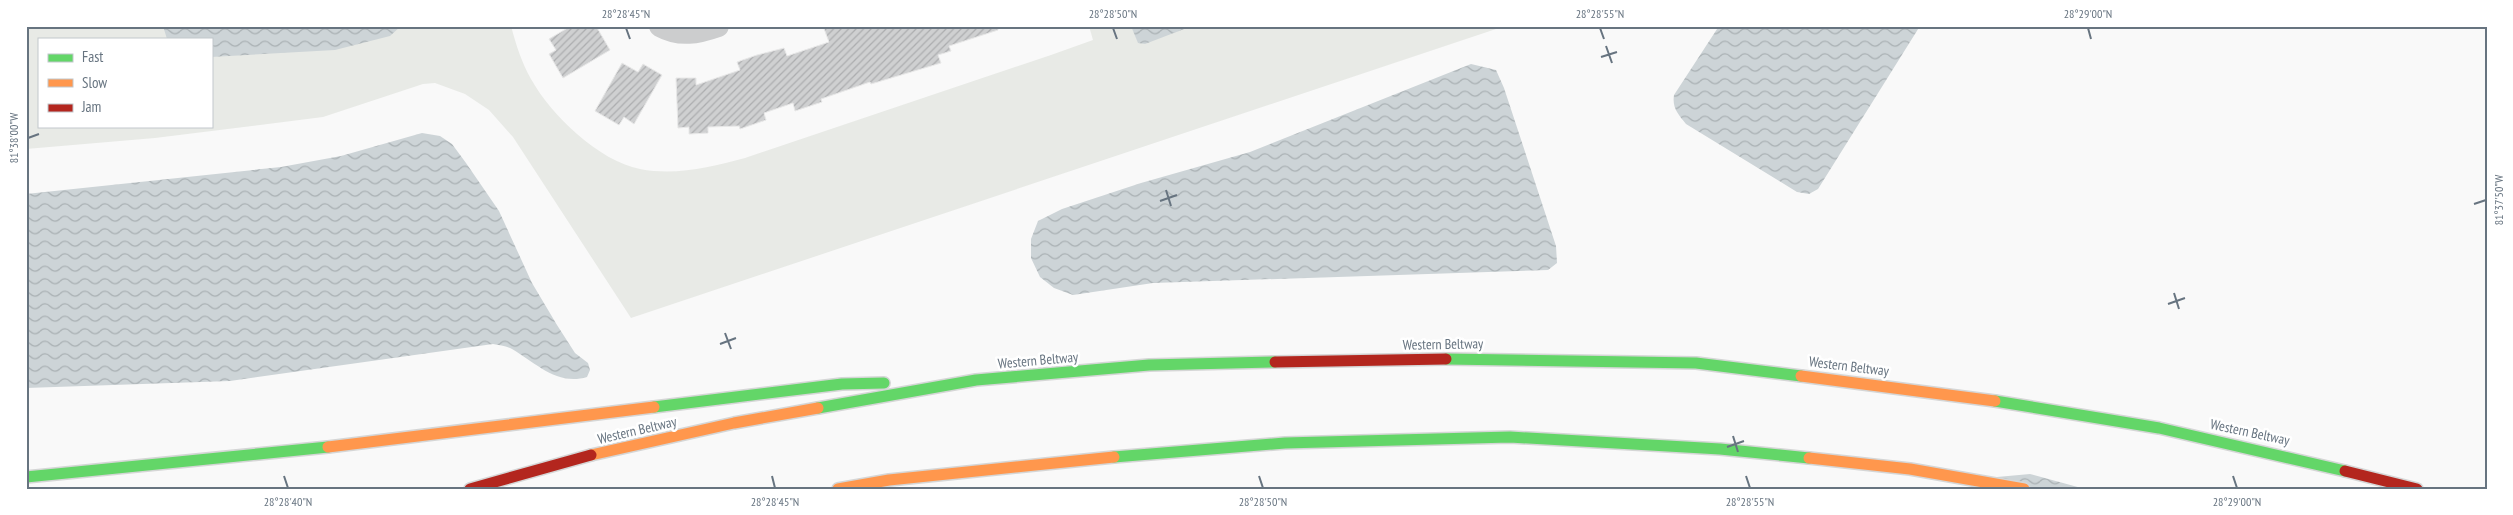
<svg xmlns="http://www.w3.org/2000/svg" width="2513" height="515" viewBox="0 0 2513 515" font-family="'PT Sans Narrow',sans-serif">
<defs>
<pattern id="water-waves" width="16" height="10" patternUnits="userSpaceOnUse" patternTransform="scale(1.25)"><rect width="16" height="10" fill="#cdd4d7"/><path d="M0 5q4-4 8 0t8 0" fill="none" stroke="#aab1b4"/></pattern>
<pattern id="building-hatch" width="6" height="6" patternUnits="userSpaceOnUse" patternTransform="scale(1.25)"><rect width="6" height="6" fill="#cfd0d1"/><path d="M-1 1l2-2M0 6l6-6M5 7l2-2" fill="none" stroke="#acadaf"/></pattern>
</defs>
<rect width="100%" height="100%" fill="#f9f9f9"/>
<path fill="#e8eae6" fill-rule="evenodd" d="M26 26H511C516 45 522 63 531 79 551 115 599 161 640 169 676 176 711 167 745 158L1051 55 1093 40 1089 26H1505L631 318 513 137 489 110 465 94 435 83 423 84 323 117 155 138 26 149ZM39 39H211V126H39Z"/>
<g fill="url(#water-waves)">
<polygon points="163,26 401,26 390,36 335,50 211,57 211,39 167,39"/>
<polygon points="1131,26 1192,26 1145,44 1138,43"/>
<path d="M1719 26H1920L1818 189 1809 194 1797 192 1686 124C1678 114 1672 108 1674 95Z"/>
<polygon points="1471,64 1496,70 1504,88 1556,246 1557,263 1548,270 1153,283 1073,295 1054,288 1040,277 1031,258 1031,239 1038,221 1062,209 1141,183 1250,152"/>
<path d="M422 133 440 136 452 144 466 163 499 211 532 283 557 325 575 353 588 363 590 370 587 377C557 386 536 363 512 349 506 346 499 345 493 344L230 381 26 388V194L281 167 341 156Z"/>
<polygon points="2030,474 2085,489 1969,489 1986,478"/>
</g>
<g fill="url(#building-hatch)" stroke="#e8e8e8">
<polygon points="571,26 596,26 610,50 563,78 549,54 556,50 549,39"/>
<polygon points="823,26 998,26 998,30 949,46 951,51 938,55 941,63 871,84 870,82 821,99 822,102 795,111 793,103 764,113 766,120 740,129 739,126 708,127 708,133 689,134 689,127 678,128 676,78 696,78 696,85 740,70 737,62 757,55 784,48 787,56 829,42"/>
<polygon points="622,63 638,72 643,64 662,75 634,124 624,117 619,125 595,111"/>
</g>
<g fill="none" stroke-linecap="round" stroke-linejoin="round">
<g stroke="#d5d6d6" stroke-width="14">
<g id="fast">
<polyline points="1446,359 1696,363 1801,376"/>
<polyline points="1995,401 2159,428 2345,471"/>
<polyline points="654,407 842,384 884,383"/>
<polyline points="818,408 976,380 1149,365 1275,362"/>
<polyline points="1114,457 1285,443 1510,437 1720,449 1809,458"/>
<polyline points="26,477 328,447"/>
</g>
</g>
<g stroke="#d5d6d6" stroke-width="14">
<g id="slow">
<polyline points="1801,376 1995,401"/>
<polyline points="328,447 654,407"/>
<polyline points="591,455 734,423 818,408"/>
<polyline points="1809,458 1910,469 2024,489"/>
<polyline points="838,489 889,480 1114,457"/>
</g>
</g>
<g stroke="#d5d6d6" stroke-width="14">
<g id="jam">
<polyline points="1275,362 1446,359"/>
<polyline points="2345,471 2417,489"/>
<polyline points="470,489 591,455"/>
</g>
</g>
<path stroke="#cccdce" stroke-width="22" d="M660 26C680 37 698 33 718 26"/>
<use href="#fast" stroke="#63d668" stroke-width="11"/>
<use href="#slow" stroke="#ff974d" stroke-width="11"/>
<use href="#jam" stroke="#b3261e" stroke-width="11"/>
</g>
<path fill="none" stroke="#677480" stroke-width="2" d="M626 28 630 39M1113 28 1117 39M1600 28 1604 39M2088 28 2091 39M1606 46 1612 63M1601 57 1617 52M28 138 39 134M1166 190 1171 206M1160 201 1177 195M2474 204 2486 200M2174 293 2179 309M2168 304 2185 298M725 333 731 349M720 344 736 338M1733 436 1738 452M1727 447 1744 441M284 476 288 488M772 476 775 488M1259 476 1263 488M1746 476 1750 488M2233 476 2237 488"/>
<g text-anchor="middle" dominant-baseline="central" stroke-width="5" stroke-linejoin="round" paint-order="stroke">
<g font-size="14" fill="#677480" stroke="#fff">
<text transform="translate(1443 344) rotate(-1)">Western Beltway</text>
<text transform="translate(1038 360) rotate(-5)">Western Beltway</text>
<text transform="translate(1849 366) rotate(7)">Western Beltway</text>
<text transform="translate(637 430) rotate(-13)">Western Beltway</text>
<text transform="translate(2250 432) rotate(12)">Western Beltway</text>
</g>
</g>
<rect width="2513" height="515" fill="none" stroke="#ffffff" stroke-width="55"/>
<rect x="38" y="38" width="175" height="90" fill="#ffffff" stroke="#c2c7cc"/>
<rect x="48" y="54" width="25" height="8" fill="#63d668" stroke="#c2c7cc"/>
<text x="82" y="62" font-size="15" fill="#677480">Fast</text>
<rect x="48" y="79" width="25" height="8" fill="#ff974d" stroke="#c2c7cc"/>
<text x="82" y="88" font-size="15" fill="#677480">Slow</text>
<rect x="48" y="104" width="25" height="8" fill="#b3261e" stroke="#c2c7cc"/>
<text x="82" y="112" font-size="15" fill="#677480">Jam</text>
<rect x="28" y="28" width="2458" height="460" fill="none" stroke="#677480" stroke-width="2"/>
<g font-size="12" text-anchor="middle" fill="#677480">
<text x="626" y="18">28°28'45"N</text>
<text x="1113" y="18">28°28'50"N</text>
<text x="1600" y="18">28°28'55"N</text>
<text x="2088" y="18">28°29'00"N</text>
<text transform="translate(14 138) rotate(-90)" y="4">81°38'00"W</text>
<text transform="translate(2499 200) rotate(-90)" y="4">81°37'50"W</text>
<text x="288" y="506">28°28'40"N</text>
<text x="775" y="506">28°28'45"N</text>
<text x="1263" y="506">28°28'50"N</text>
<text x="1750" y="506">28°28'55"N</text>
<text x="2237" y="506">28°29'00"N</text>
</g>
</svg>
